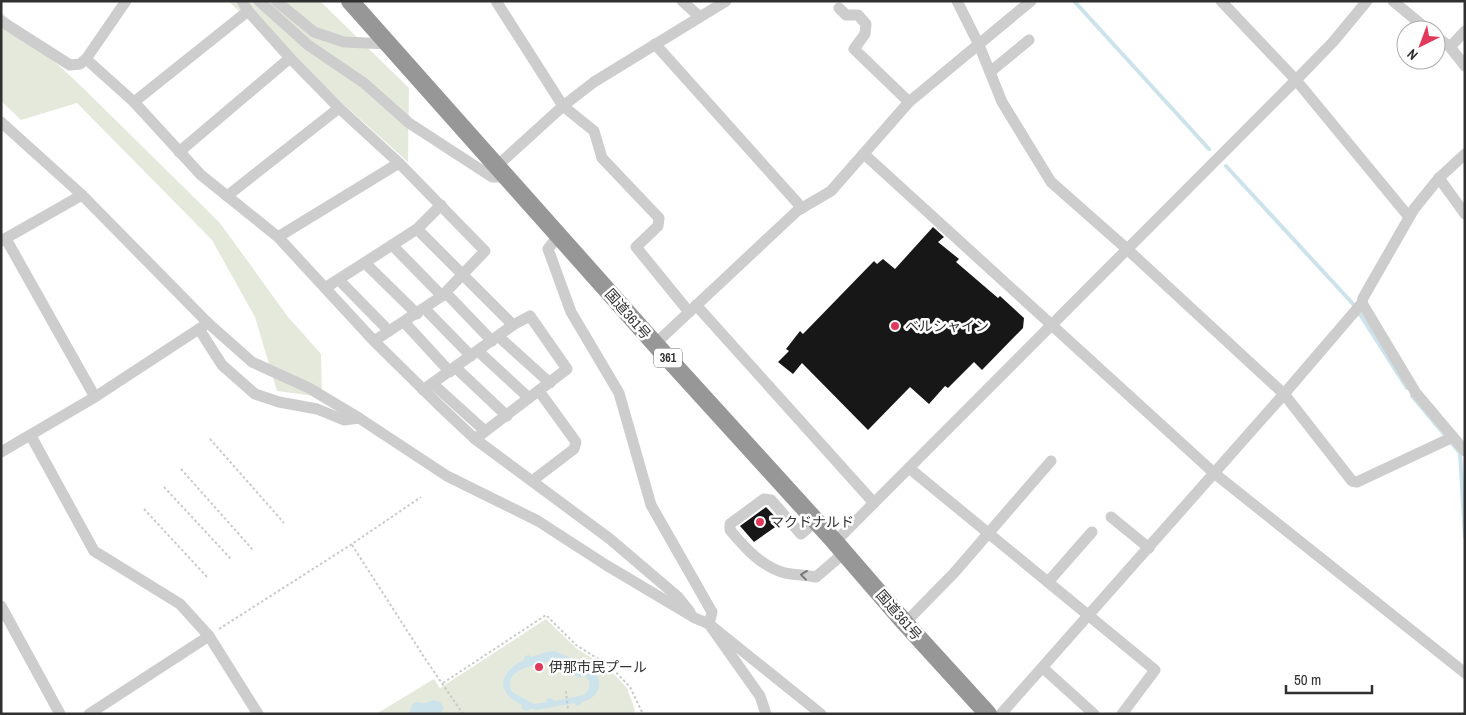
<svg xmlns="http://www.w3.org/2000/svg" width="1466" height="715" viewBox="0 0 1466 715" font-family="'Archivo Narrow','Noto Sans JP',sans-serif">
<rect width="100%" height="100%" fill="#fff"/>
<g fill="#e5e9dc">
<polygon points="228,1 320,1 409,88 408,162"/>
<polygon points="1,12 81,86 220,223 288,317 321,354 322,397 277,391 255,317 212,240 77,103 21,120 1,101"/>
<polygon points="546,619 576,648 610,670 627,688 635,710 633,714 376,714 434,679 440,688"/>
</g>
<g fill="#cce3eb" fill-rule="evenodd">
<path d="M555 651C569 658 607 669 598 690 595 697 589 700 582 702L580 705 576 706 575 703 536 710 531 709 527 711 521 708 522 705C518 703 514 701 511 698 494 683 508 667 524 660L525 656 529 655 531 657 547 652ZM549 661 556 662 557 667 561 670 562 666 571 670 572 674 581 679V675C592 678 592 688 584 695L555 701 551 698 546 699 548 702 534 704 512 692C502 669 533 666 549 661Z"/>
<polygon points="434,700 440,702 444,708 440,714 409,714 412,705 416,702 425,703"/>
</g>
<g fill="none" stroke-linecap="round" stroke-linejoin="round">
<g stroke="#cce3eb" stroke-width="4">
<polyline points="1074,1 1209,149"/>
<polyline points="1226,166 1354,305 1407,388"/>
<polyline points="1412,396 1460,453 1465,537"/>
</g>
</g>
<g fill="#171717">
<polygon points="933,227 944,237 938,242 959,259 956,262 998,298 1000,296 1024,318 1023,328 982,370 974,362 948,388 945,386 929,404 910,387 868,430 802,363 793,374 778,362 789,351 786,349 800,331 803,334 874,261 877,264 883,259 895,269"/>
<polygon points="766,507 781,523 754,542 740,526"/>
</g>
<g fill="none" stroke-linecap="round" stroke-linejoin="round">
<g stroke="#cacaca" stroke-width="2" stroke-dasharray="2.5 2.5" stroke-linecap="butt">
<polyline points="210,439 284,523"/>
<polyline points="181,469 253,550"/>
<polyline points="164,487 231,559"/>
<polyline points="144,509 208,578"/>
<polyline points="352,545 426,660 463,714"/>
<polyline points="219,629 352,544 421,497"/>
<polyline points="443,683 546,615 576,645 611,667 630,687 642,712 641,714"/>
<polyline points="566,691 568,711"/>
</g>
<g stroke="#cdcdcd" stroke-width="11">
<polyline points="242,1 248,11 290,58 339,108 399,163 485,251 442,296 374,341"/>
<polyline points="259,1 308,45 364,83 409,123 492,177 508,177"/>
<polyline points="276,1 314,32 344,42 388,44"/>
<polyline points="496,1 563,106 594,131 602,158 659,218 658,226 636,247 689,312"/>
<polyline points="682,1 700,17"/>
<polyline points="957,1 979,45 1002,102 1051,182 1127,249 1284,394 1352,481 1357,482 1453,437"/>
<polyline points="1221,1 1296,80 1409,217"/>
<polyline points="1393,1 1428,30"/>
<polyline points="839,8 846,15 858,15 866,24 865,34 854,49 909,102"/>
<polyline points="1,21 70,65 80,64 86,59 126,1"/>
<polyline points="1436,36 1450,47 1465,66"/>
<polyline points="655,44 802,208"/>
<polyline points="1450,47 1465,31"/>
<polyline points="86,59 134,102 201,175 278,237 374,341 440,406 475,439 610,539 678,597 690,612"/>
<polyline points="990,72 1029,40"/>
<polyline points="134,102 248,11"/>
<polyline points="1,122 82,195 208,323 252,362 309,388 359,418 447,476 538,521 606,565 695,618 709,624 821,714"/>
<polyline points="179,152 290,58"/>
<polyline points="864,154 1214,473 1465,673"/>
<polyline points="497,166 563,106 594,82 726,1"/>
<polyline points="1439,178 1465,214"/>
<polyline points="227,196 339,108"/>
<polyline points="417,229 513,325"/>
<polyline points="559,235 548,249 571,312 619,393 651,505 712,612 709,624 760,696 766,714"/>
<polyline points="278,237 399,163"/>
<polyline points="6,239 95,397"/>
<polyline points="1,241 82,195"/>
<polyline points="392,245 442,296"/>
<polyline points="365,263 417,314"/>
<polyline points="339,280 389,331"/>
<polyline points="325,288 417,229 441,205"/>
<polyline points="446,293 492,341"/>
<polyline points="1362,303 1416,393 1465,451"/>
<polyline points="696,305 874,503"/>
<polyline points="425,309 471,356"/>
<polyline points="404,322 450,372"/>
<polyline points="199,329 222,365 255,394 279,402 317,409 344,420 359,418"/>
<polyline points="499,337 550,383"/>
<polyline points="655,344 797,211 831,191 909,102 1031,1"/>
<polyline points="478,351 529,398"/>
<polyline points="455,367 507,416"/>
<polyline points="433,384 485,431"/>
<polyline points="423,390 513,325 530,316 567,369 475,439"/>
<polyline points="31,436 94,551 180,604 209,636 258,714"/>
<polyline points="1,452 95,397 208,323"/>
<polyline points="909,468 1155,670 1122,714"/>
<polyline points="532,481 574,449 576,442 539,391"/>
<polyline points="1111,517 1149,548"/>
<path d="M816 521 801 534 771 500 764 499 730 524V530C745 548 762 567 785 573 795 575 806 575 816 577L844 553"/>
<polyline points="835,542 1296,80 1333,42 1367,1"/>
<polyline points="1048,582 1092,532"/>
<polyline points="1,606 60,714"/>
<polyline points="905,623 954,573 1051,461"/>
<polyline points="1043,668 1094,714"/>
<polyline points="89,714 209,636"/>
<polyline points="1001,714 1284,394 1362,303 1363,298 1414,209 1439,178 1465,154"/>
</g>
<polyline stroke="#979797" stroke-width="18" points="350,1 655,344 835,542 905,623 988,714"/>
</g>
<defs><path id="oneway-chevron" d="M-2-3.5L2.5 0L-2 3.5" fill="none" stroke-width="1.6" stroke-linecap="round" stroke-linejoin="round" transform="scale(1.25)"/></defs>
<use stroke="#777" href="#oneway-chevron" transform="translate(804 575) rotate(-173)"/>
<g fill="#e0395b" stroke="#fff" stroke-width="2">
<circle cx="895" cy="326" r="5"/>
<circle cx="760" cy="522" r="5"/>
<circle cx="539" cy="667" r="5"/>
</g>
<g text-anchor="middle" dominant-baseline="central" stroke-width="5" stroke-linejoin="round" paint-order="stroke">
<rect fill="#fff" stroke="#6e6e6e" stroke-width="1" x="654" y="348.5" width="28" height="19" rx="4"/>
<g font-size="12" font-weight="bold" fill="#303030">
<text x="668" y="358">361</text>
</g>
<g font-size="14" fill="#303030" stroke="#fff">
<text transform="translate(628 314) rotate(49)">国道361号</text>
<text transform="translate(899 615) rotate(49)">国道361号</text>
</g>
<g font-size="14" fill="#303030" stroke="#fff" text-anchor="start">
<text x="905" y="326">ベルシャイン</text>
<text x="770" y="522">マクドナルド</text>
<text x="549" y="667">伊那市民プール</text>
</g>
</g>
<rect width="1466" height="715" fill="none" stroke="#303030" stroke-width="5"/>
<g transform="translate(1421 45) rotate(222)"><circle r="24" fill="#ffffff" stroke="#acacac"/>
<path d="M0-4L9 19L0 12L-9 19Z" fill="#e0395b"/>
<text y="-8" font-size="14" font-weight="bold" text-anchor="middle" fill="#303030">N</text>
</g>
<path d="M1286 685v8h86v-8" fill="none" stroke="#303030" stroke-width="2.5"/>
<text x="1294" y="685" font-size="15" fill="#303030" stroke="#ffffff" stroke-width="4" paint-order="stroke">50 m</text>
</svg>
